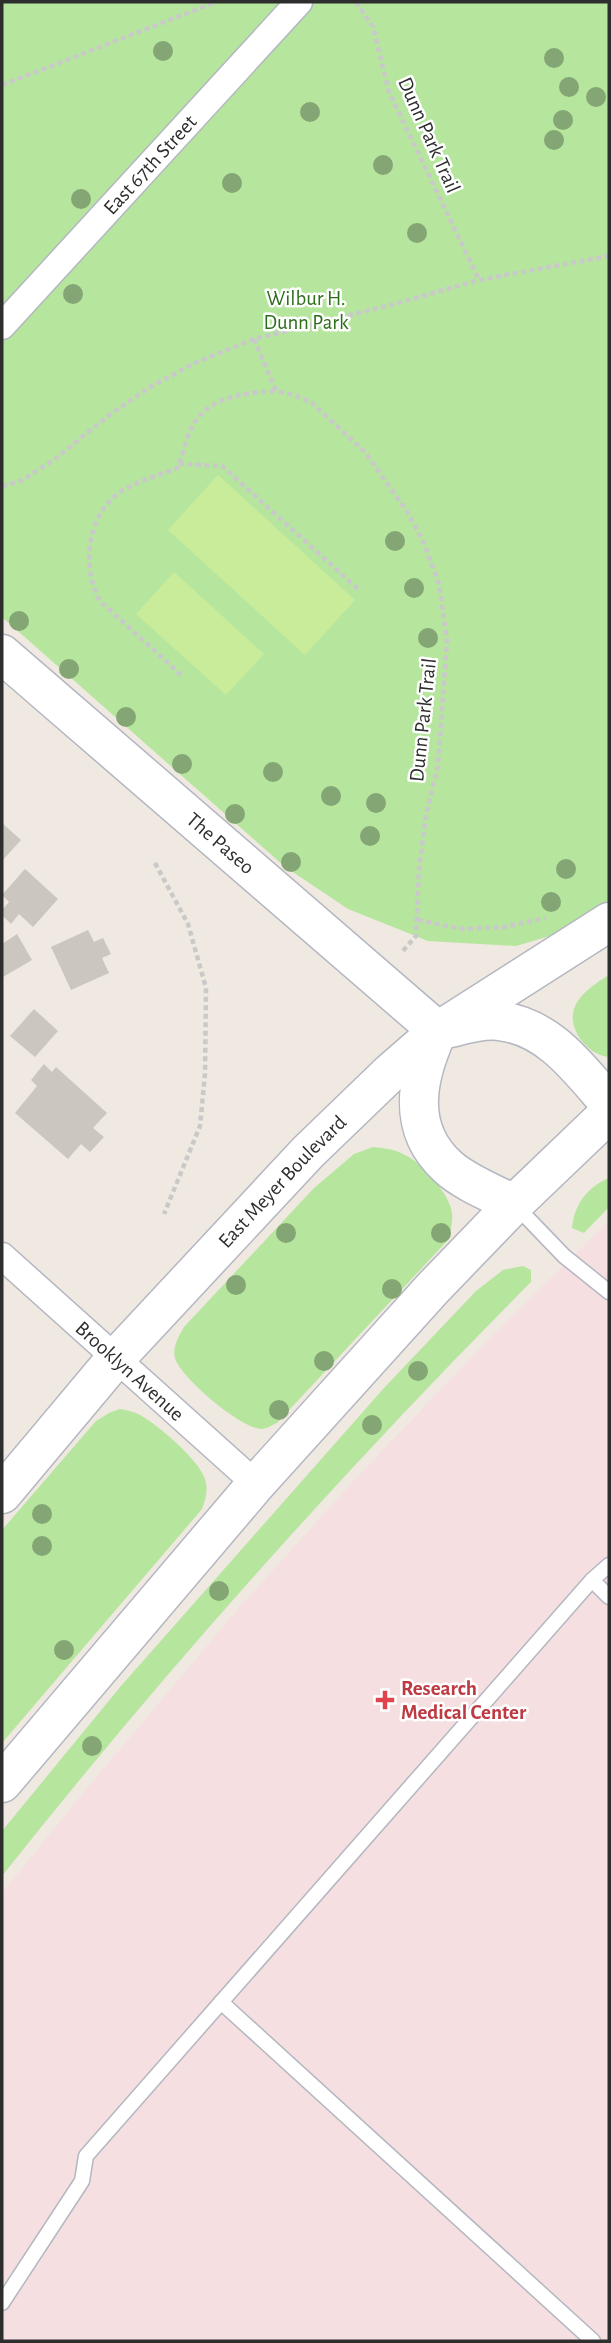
<svg xmlns="http://www.w3.org/2000/svg" width="611" height="2343" viewBox="0 0 611 2343" font-family="'Alegreya Sans',sans-serif">
<rect width="100%" height="100%" fill="#efe9e1"/>
<polygon fill="#f5dfe0" points="609,1221 609,2341 2,2341 2,1893 84,1792 239,1608 358,1476 493,1335"/>
<g fill="#b6e59e">
<polygon points="2,2 609,2 609,909 577,928 516,946 428,941 348,909 284,866 2,617"/>
<path d="M609 975V1057C589 1056 567 1030 574 1009 579 994 596 983 609 975Z"/>
<path d="M373 1147C384 1148 394 1149 405 1155 422 1163 445 1189 451 1208 454 1219 451 1229 448 1240L277 1423C272 1425 266 1429 262 1429 241 1429 180 1377 175 1358 172 1347 179 1336 184 1327L314 1188 354 1154Z"/>
<path d="M609 1178V1207L584 1233 572 1228C574 1205 587 1187 609 1178Z"/>
<path d="M523 1266 531 1270V1282C344 1470 167 1668 2 1876V1831L121 1686 384 1388 476 1291 503 1270Z"/>
<path d="M120 1409C126 1410 131 1411 136 1413 154 1421 198 1459 204 1477 209 1488 206 1498 202 1509L2 1743V1530L96 1421 109 1413Z"/>
</g>
<g fill="#c9ec9a">
<polygon points="218,475 355,600 305,655 168,530"/>
<polygon points="174,572 264,654 226,695 136,614"/>
</g>
<g fill="#cbc7bf">
<polygon points="2,823 21,840 2,861"/>
<polygon points="25,869 58,899 33,927 19,914 11,924 2,915 2,910 9,902 2,895"/>
<polygon points="88,930 94,942 103,938 111,954 102,958 109,973 71,990 51,947"/>
<polygon points="17,934 32,960 3,977 2,944"/>
<polygon points="34,1009 58,1031 35,1057 10,1036"/>
<polygon points="44,1064 52,1072 56,1067 107,1113 93,1128 104,1137 90,1152 81,1144 68,1159 15,1113 37,1086 31,1080"/>
</g>
<g fill="none" stroke-linecap="round" stroke-linejoin="round">
<g stroke="#b4b7c1" stroke-width="17">
<g id="service">
<polyline points="515,1205 564,1256 609,1292"/>
<polyline points="592,1580 609,1597"/>
<polyline points="221,2002 593,2341"/>
<polyline points="2,2303 82,2181 86,2156 592,1580 609,1565"/>
</g>
</g>
<g stroke="#b4b7c1" stroke-width="29">
<g id="minor">
<path id="s1" d="M2 326 299 2"/>
<path id="s2" d="M2 1256 256 1484"/>
</g>
</g>
<g stroke="#b4b7c1" stroke-width="41">
<g id="secondary">
<path id="s3" d="M2 654 438 1031"/>
<path d="M451 1028C466 1024 483 1019 499 1021 549 1026 579 1069 609 1103"/>
<path d="M437 1033C416 1079 406 1129 448 1167 464 1182 494 1194 514 1204"/>
<path id="s4" d="M2 1494 116 1358 308 1152 391 1072 438 1031 609 922"/>
<polyline points="2,1783 256,1484 433,1288 514,1204 609,1113"/>
</g>
</g>
<g stroke="#c9c9c9" stroke-width="4.5" stroke-dasharray="5 3.5" stroke-linecap="butt">
<polyline points="356,2 373,27 389,92 479,280"/>
<polyline points="2,85 216,2"/>
<polyline points="254,339 276,391 294,395 312,403 365,452 408,513 423,541 439,584 447,641 438,766 426,815 419,869 416,936 402,952"/>
<polyline points="179,464 222,466 358,589"/>
<polyline points="2,486 21,481 55,459 108,416 150,387 199,361 254,339 391,305 479,280 609,256"/>
<path d="M181 675 100 601C82 569 86 520 116 495 133 482 157 476 177 468 182 458 184 447 188 436 202 397 240 393 276 391"/>
<polyline points="155,863 188,924 206,988 205,1074 200,1126 164,1214"/>
<polyline points="418,920 462,929 505,927 545,918"/>
</g>
<use href="#service" stroke="#fff" stroke-width="14"/>
<use href="#minor" stroke="#fff" stroke-width="26"/>
<use href="#secondary" stroke="#fff" stroke-width="38"/>
</g>
<g fill="#84a574">
<circle cx="163" cy="51" r="10"/>
<circle cx="554" cy="58" r="10"/>
<circle cx="569" cy="87" r="10"/>
<circle cx="596" cy="97" r="10"/>
<circle cx="310" cy="112" r="10"/>
<circle cx="563" cy="120" r="10"/>
<circle cx="554" cy="140" r="10"/>
<circle cx="383" cy="165" r="10"/>
<circle cx="232" cy="183" r="10"/>
<circle cx="81" cy="199" r="10"/>
<circle cx="417" cy="233" r="10"/>
<circle cx="73" cy="294" r="10"/>
<circle cx="395" cy="541" r="10"/>
<circle cx="414" cy="588" r="10"/>
<circle cx="19" cy="621" r="10"/>
<circle cx="428" cy="638" r="10"/>
<circle cx="69" cy="669" r="10"/>
<circle cx="126" cy="717" r="10"/>
<circle cx="182" cy="764" r="10"/>
<circle cx="273" cy="772" r="10"/>
<circle cx="331" cy="796" r="10"/>
<circle cx="376" cy="803" r="10"/>
<circle cx="235" cy="814" r="10"/>
<circle cx="370" cy="836" r="10"/>
<circle cx="291" cy="862" r="10"/>
<circle cx="566" cy="869" r="10"/>
<circle cx="551" cy="902" r="10"/>
<circle cx="286" cy="1233" r="10"/>
<circle cx="441" cy="1233" r="10"/>
<circle cx="236" cy="1285" r="10"/>
<circle cx="392" cy="1289" r="10"/>
<circle cx="324" cy="1361" r="10"/>
<circle cx="418" cy="1371" r="10"/>
<circle cx="279" cy="1410" r="10"/>
<circle cx="372" cy="1425" r="10"/>
<circle cx="42" cy="1514" r="10"/>
<circle cx="42" cy="1546" r="10"/>
<circle cx="219" cy="1591" r="10"/>
<circle cx="64" cy="1650" r="10"/>
<circle cx="92" cy="1746" r="10"/>
</g>
<path fill="#e0444e" stroke="#fff" stroke-width="2.5" d="M381.5 1689.5h7v7h7v7h-7v7h-7v-7h-7v-7h7z"/>
<g text-anchor="middle" dominant-baseline="central" stroke-width="5" stroke-linejoin="round" paint-order="stroke">
<g font-size="21" fill="#2e2e2e" stroke="#fff">
<text transform="translate(429 135) rotate(66)">Dunn Park Trail</text>
<text stroke="none"><textPath href="#s1" startOffset="219">East 67th Street</textPath></text>
<text transform="translate(423 720) rotate(-84)">Dunn Park Trail</text>
<text stroke="none"><textPath href="#s3" startOffset="289">The Paseo</textPath></text>
<text stroke="none"><textPath href="#s4" startOffset="420">East Meyer Boulevard</textPath></text>
<text stroke="none"><textPath href="#s2" startOffset="172">Brooklyn Avenue</textPath></text>
</g>
<g font-size="21" fill="#2c6e1b" stroke="#fff">
<text x="306" y="298">Wilbur H.<tspan x="306" dy="24">Dunn Park</tspan></text>
</g>
<g font-size="21" font-weight="bold" fill="#be3a42" stroke="#fff" text-anchor="start">
<text x="401" y="1688">Research<tspan x="401" dy="24">Medical Center</tspan></text>
</g>
</g>
<rect width="611" height="2343" fill="none" stroke="#2e2e2e" stroke-width="7"/>
</svg>
